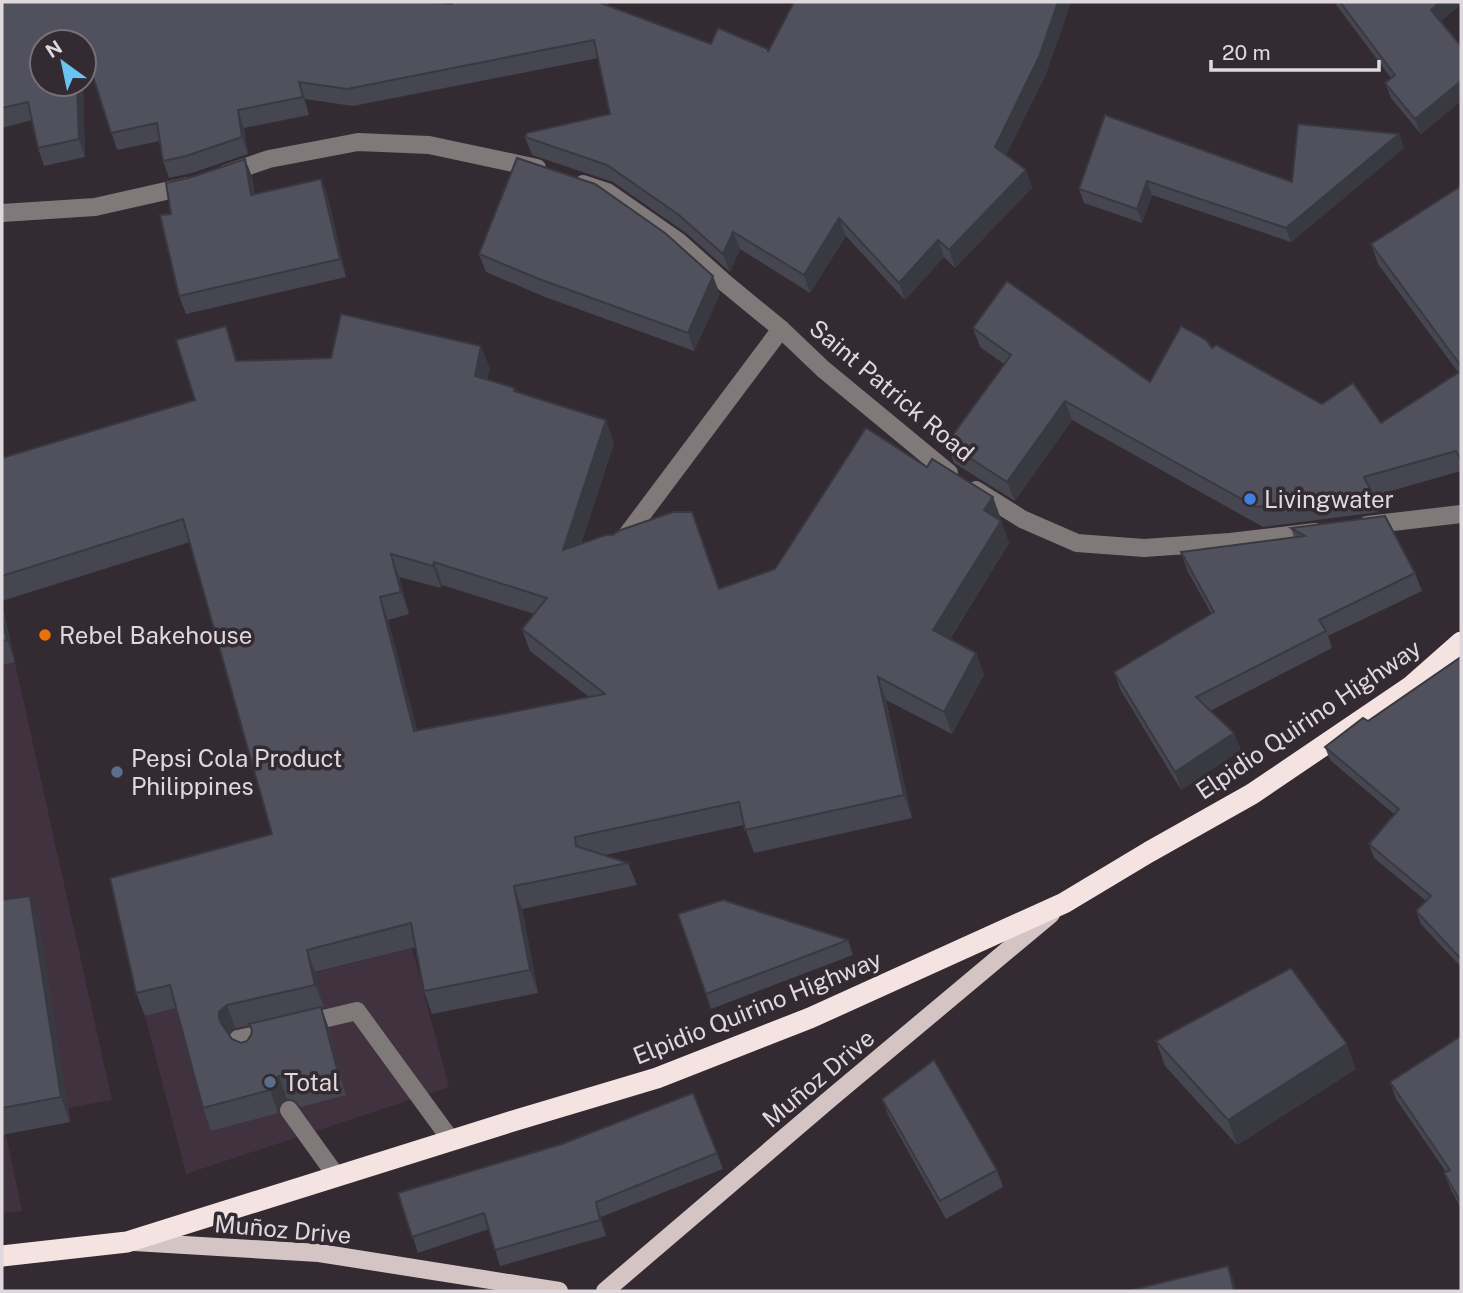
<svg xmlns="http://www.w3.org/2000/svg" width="1463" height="1293" viewBox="0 0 1463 1293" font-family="'Public Sans',sans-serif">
<rect width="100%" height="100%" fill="#332a32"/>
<g fill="#40323e">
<polygon points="2,604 112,1100 69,1108 70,1122 6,1134 22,1211 2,1213"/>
<polygon points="412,948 449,1087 186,1174 145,1016"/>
</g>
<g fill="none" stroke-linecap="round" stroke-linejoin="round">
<g stroke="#807979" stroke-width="18">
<polyline points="225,174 269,159 358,142 429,145 537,168"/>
<polyline points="583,184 607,192 679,242 725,283 781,329 823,369 949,473"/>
<polyline points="2,213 95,207 188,186"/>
<polyline points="976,490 1022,519 1077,543 1144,548 1230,542 1315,532"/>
<polyline points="1367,525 1461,514"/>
<polyline points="620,544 781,329"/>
<polyline points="302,1024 357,1011 451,1140"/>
<polyline points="249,1054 238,1039 271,1032"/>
<polyline points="289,1110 337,1177"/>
</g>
<g stroke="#d4c5c4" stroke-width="18">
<polyline points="134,1242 319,1253 559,1291"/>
<polyline points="605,1291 831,1098 1051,914"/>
</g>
<polyline stroke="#f5e3e2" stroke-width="21" points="2,1256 127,1242 513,1121 657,1078 810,1018 1064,903 1149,852 1252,794 1410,687 1461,642"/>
</g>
<g fill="#454650" fill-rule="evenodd">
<polygon points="2,2 452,4 452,2 609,2 607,5 711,44 768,51 794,2 1071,2 1046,74 1006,155 1026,170 1032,188 955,268 944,257 905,300 846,236 810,293 740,249 730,272 686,233 613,182 532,155 525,137 610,114 598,58 353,106 305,99 309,115 244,128 248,154 192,173 169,178 163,161 160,141 117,150 87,56 84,57 84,42 42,42 83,84 85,157 44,166 38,148 32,120 2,128"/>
<polygon points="1334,2 1461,2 1461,4 1441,21 1461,46 1461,101 1421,134 1391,98 1385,83 1391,78"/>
<polygon points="1105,115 1292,182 1399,134 1404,148 1291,242 1152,195 1142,223 1084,203 1079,189"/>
<polygon points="245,159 252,177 255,195 321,179 328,197 346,277 186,314 179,296 171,214 192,177"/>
<polygon points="1461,186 1461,471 1373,496 1379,512 1263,527 1072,420 1015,501 954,463 947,443 1004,364 980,347 973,328 1150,382 1212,348 1322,404 1381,423 1458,372 1378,264 1371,244"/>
<polygon points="479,254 720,294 694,351 545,297 486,272"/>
<path d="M234 349 237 361 490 368 487 380 516 392 614 443 581 544 719 589 1001 519V520L1009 543 950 639 976 653 984 675 952 734 886 700 912 818 754 853 744 825 605 855 628 863 637 885 522 909 538 993 432 1014 424 991 416 947 315 972 324 1007 321 1008 329 1029 346 1095 301 1107 294 1100 287 1099 279 1105 278 1113 211 1131 203 1108 176 1008 145 1016 136 993 272 834 190 542 2 601V458L195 400ZM399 577 441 588 442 585 534 614 522 629 530 651 589 697 417 730 388 620 409 614ZM250 1025 252 1031 251 1035 247 1041 241 1043 232 1039 228 1034 235 1028Z"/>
<polygon points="1291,528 1415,573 1422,591 1328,636 1332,648 1210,711 1241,750 1181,790 1120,689 1114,672 1211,613 1187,570 1181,552 1294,537"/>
<polygon points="2,604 15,662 2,665"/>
<polygon points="1461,657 1461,967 1421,924 1416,911 1426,901 1374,858 1369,844 1394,814 1330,760 1325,747 1368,721"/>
<polygon points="2,900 39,921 70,1122 2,1135"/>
<polygon points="678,914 848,940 853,955 711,1009"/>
<polygon points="1461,1036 1461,1208 1451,1190 1444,1173 1446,1172 1396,1099 1390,1082"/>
<polygon points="1156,1041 1356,1069 1237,1145 1165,1066"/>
<polygon points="882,1099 997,1170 1003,1187 946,1219 889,1117"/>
<polygon points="717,1153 723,1169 601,1217 606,1236 500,1266 489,1229 418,1253 398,1193"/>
</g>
<g fill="#383941">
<polygon points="1058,2 1071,2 1046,74 1002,164 995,147"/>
<polygon points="1440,2 1461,2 1461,4 1437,25 1431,10"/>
<polygon points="1461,81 1461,101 1421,134 1415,119"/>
<polygon points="299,82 305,99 309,115 303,97"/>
<polygon points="77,84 83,84 85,157 79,139"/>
<polygon points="238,110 244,128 248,154 242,137"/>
<polygon points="1399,134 1404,148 1291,242 1286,228"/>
<polygon points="245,159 252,177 257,213 251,195"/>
<polygon points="1026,170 1032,188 955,268 949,250"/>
<polygon points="321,179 328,197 346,277 340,259"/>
<polygon points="1147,181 1152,195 1142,223 1137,209"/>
<polygon points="839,218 846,236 810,293 804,275"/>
<polygon points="733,232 740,249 730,272 723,254"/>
<polygon points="938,240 944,257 905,300 899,283"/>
<polygon points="713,276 720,294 694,351 688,333"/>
<polygon points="226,326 234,349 244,384 236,361"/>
<polygon points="481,346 490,368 483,399 475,376"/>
<polygon points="1065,401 1072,420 1015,501 1007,482"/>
<polygon points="606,420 614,443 571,573 563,550"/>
<polygon points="993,497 1001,519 992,532 984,510"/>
<polygon points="1001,521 1009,543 941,652 933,630"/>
<polygon points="391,554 399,577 409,614 401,592"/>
<polygon points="434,562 442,585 441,588 433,566"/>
<polygon points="380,597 388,620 423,753 414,731"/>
<polygon points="2,604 15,662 7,640 2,618"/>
<polygon points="976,653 984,675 952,734 944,712"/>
<polygon points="878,677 886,700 912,818 904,795"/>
<polygon points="1234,733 1241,750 1181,790 1175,772"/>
<polygon points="514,886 522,909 538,993 530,970"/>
<polygon points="30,896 39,921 70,1122 61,1097"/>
<polygon points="307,950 315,972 324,1007 315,985"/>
<polygon points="227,1005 235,1028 228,1034 227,1040 219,1017 219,1012"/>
<polygon points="321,1007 329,1029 346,1095 338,1073"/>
<polygon points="1347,1044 1356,1069 1237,1145 1228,1120"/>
<polygon points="279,1076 287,1099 279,1105 278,1113 270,1090 271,1082"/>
<polygon points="596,1202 601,1217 606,1236 600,1220"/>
<polygon points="1228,1266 1234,1281 1236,1291 1234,1291"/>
</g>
<g fill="#50515d" stroke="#383941" stroke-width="2" fill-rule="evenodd">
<polygon points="2,2 431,2 452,4 452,2 598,2 711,44 718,28 768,49 768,52 794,2 1058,2 1039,57 995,147 1026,170 949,250 938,240 899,283 839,218 804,275 733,232 723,254 679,215 607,165 525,137 527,133 610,114 594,40 347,89 299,82 303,97 238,110 242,137 186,156 163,161 157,123 111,133 84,48 84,42 82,42 81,38 75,39 75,42 42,42 42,84 77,84 79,139 38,148 28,102 2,108"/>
<polygon points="1340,2 1440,2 1431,10 1461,46 1461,81 1415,119 1385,83 1395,75"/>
<polygon points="1105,115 1292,182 1298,124 1399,134 1286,228 1147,181 1137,209 1079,189"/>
<polygon points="517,158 595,184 665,233 713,276 688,333 539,279 479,254"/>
<polygon points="245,159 251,195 321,179 340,259 179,296 160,215 171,214 166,183 192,177"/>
<polygon points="1461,186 1461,366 1371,244"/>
<polygon points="1007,281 1150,382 1181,326 1206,340 1212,348 1216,345 1322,404 1353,383 1381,423 1461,371 1461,460 1456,451 1364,477 1372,493 1256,507 1065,401 1007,482 947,443 1011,355 973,328"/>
<path d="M341 314 481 346 475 376 515 388 514 391 606 420 563 550 606 535H613L618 531 673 512H692L719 589 775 569 866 428 927 467 932 459 993 497 984 510 1001 521 933 630 976 653 944 712 878 677 904 795 745 830 739 802 575 837 576 846 628 863 514 886 530 970 424 991 411 923 307 950 315 985 227 1005 219 1012V1017L221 1023 232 1039 241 1043 247 1041 251 1035 252 1030 249 1024 321 1007 338 1073 293 1084 286 1077 279 1076 271 1082 270 1090 203 1108 170 985 136 993 110 878 272 834 183 519 2 576V458L195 400 176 340 226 326 236 361 331 358ZM391 554 433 566 434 562 547 598 522 629 605 694 414 731 380 597 401 592Z"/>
<polygon points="1385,516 1415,573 1319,620 1326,631 1196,697 1234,733 1175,772 1114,672 1214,612 1181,552 1305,536 1291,528"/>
<polygon points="2,618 7,640 2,641"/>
<polygon points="1461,657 1461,959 1416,911 1431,896 1369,844 1399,809 1325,747 1363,718 1368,721"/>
<polygon points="30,896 61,1097 2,1108 2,900"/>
<polygon points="723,900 848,940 706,994 678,914"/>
<polygon points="1291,968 1347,1044 1228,1120 1156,1041"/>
<polygon points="1461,1036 1461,1202 1444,1173 1450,1170 1390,1082"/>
<polygon points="934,1060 997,1170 940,1201 882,1099"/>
<polygon points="693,1093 717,1153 596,1202 600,1220 495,1250 484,1213 412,1237 398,1193 562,1144"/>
<polygon points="1228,1266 1234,1291 1128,1291"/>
</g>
<circle fill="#3f7fe0" stroke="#332a32" stroke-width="2.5" cx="1250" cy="499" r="7"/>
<circle fill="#e8710a" stroke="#332a32" stroke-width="2.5" cx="45" cy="635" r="7"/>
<g fill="#5c6f8a" stroke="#332a32" stroke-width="2.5">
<circle cx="117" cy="772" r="7"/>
<circle cx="270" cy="1082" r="7"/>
</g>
<g text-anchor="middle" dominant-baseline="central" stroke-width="7" stroke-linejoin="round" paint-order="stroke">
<g font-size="24" fill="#dfd9de" stroke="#332a32">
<text transform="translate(892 390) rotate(40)">Saint Patrick Road</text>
<text transform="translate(1308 719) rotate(-34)">Elpidio Quirino Highway</text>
<text transform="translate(757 1007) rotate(-22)">Elpidio Quirino Highway</text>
<text transform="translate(818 1078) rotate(-40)">Muñoz Drive</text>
<text transform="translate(283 1229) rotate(5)">Muñoz Drive</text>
</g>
<g font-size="24" fill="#dfd9de" stroke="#332a32" text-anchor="start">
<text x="1264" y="499">Livingwater</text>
<text x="59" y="635">Rebel Bakehouse</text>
<text x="131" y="758">Pepsi Cola Product<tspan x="131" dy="28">Philippines</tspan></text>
<text x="284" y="1082">Total</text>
</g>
</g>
<rect width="1463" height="1293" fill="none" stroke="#dfd9de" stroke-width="7"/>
<g transform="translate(63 63) rotate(327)"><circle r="33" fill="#332a32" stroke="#787077" stroke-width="2"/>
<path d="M0-5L12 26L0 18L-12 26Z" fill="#6bc3f2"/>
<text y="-10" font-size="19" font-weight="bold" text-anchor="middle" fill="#dfd9de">N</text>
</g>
<path d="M1211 60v10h168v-10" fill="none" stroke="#dfd9de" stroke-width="3.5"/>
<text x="1222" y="60" font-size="21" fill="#dfd9de" stroke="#332a32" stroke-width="5" paint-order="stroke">20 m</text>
</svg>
